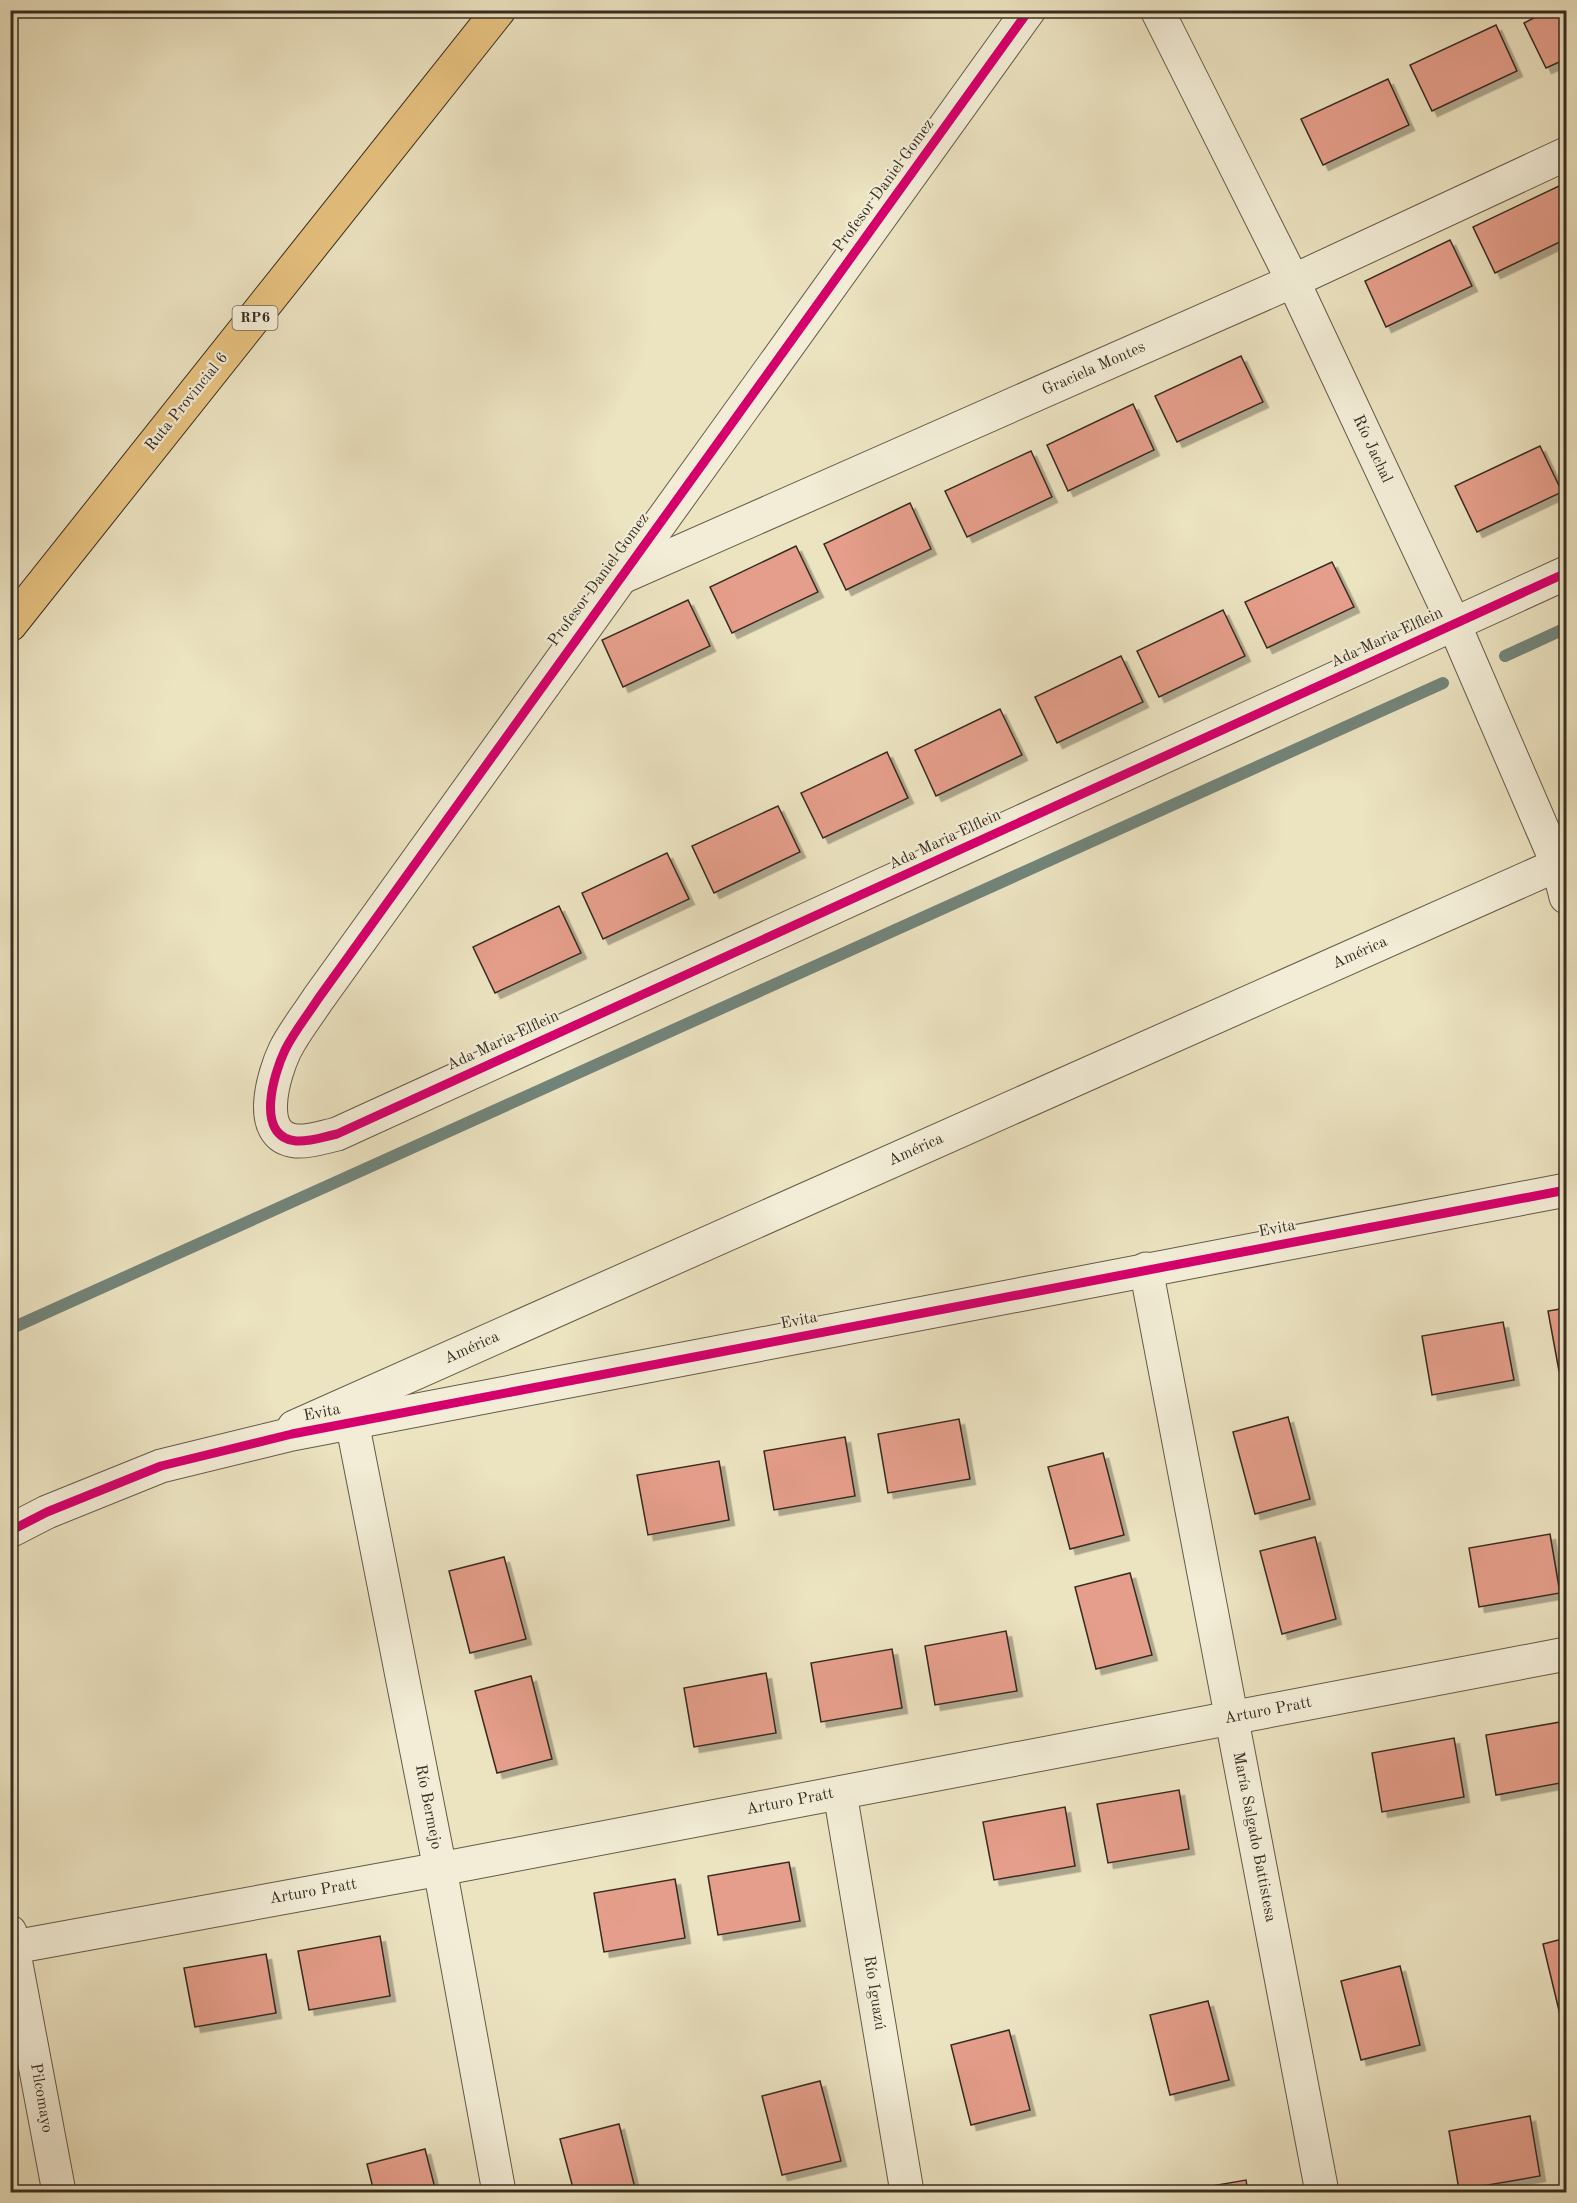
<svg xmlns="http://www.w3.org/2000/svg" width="1577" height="2203" viewBox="0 0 1577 2203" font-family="'Old Standard TT',serif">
<defs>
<filter id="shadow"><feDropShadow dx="5.5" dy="5.5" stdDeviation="0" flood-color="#0004"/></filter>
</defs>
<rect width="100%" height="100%" fill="#ece3c1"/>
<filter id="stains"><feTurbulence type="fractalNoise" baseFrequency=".00333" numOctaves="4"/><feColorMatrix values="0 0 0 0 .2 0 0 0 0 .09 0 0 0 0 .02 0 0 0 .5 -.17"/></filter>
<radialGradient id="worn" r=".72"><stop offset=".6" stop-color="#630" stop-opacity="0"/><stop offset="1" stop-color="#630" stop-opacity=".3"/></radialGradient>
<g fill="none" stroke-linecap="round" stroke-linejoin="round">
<g stroke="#72847a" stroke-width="12">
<polyline points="1505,656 1566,628"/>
<polyline points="10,1329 1443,683"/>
</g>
</g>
<g fill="#e59e8b" stroke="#372c20" stroke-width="1.5" filter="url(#shadow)">
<polygon points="1549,10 1566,10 1566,59 1546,68 1524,23"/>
<polygon points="1496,25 1517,71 1432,111 1410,65"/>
<polygon points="1388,79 1409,125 1323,165 1301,119"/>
<polygon points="1559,186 1566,203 1566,239 1495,273 1473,227"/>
<polygon points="1450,240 1472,286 1386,327 1365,281"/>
<polygon points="1241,356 1263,402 1177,442 1155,396"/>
<polygon points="1133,404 1154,450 1068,491 1047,445"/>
<polygon points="1540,446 1562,492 1477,532 1455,486"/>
<polygon points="1031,451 1052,497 967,537 945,491"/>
<polygon points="910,503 931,549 846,590 824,544"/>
<polygon points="796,546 818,592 732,633 710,587"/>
<polygon points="1332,562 1354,607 1267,648 1245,602"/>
<polygon points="688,600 710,646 623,687 602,640"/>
<polygon points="1223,610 1245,656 1159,697 1137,651"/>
<polygon points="1121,656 1143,702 1057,743 1035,697"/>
<polygon points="1000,709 1022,755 936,796 915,750"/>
<polygon points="887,752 908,798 823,838 801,793"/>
<polygon points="778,806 800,852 714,893 692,846"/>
<polygon points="667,853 689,899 603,939 582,893"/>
<polygon points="559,906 581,953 495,993 473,947"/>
<polygon points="1566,1308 1566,1369 1559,1371 1548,1311"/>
<polygon points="1503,1322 1514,1380 1432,1395 1422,1336"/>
<polygon points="1288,1417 1310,1499 1255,1514 1233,1432"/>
<polygon points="959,1419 970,1479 888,1493 878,1434"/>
<polygon points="845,1437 855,1496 774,1510 764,1451"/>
<polygon points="1103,1453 1124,1535 1070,1549 1048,1467"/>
<polygon points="719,1461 729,1520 648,1535 637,1475"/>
<polygon points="1550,1534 1560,1593 1479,1607 1469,1548"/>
<polygon points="1315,1537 1336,1619 1282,1634 1260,1551"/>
<polygon points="504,1557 526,1639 470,1653 449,1571"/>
<polygon points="1130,1573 1152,1655 1096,1669 1075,1587"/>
<polygon points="1006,1631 1017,1691 935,1705 925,1646"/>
<polygon points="892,1649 902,1708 821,1722 811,1663"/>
<polygon points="766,1673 776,1733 694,1747 684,1688"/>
<polygon points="531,1676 552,1759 497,1773 475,1691"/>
<polygon points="1566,1721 1566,1782 1496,1795 1486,1735"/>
<polygon points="1454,1738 1464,1797 1382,1812 1372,1753"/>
<polygon points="1179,1790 1189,1849 1108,1863 1097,1804"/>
<polygon points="1065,1807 1075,1866 994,1880 983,1822"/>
<polygon points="789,1862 800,1921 718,1935 708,1876"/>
<polygon points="675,1879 685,1938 604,1952 594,1893"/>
<polygon points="380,1936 390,1996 309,2010 298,1951"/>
<polygon points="1566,1938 1566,2022 1562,2023 1543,1944"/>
<polygon points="266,1954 276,2013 195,2027 184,1968"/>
<polygon points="1400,1966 1420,2045 1361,2060 1341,1981"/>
<polygon points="1208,2001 1229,2080 1170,2095 1150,2015"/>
<polygon points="1009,2030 1030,2110 971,2125 951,2045"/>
<polygon points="820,2081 841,2161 782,2175 762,2096"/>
<polygon points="1530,2116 1540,2176 1459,2190 1449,2131"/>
<polygon points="619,2124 636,2192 574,2192 560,2139"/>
<polygon points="425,2149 436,2192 374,2192 367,2164"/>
<polygon points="1246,2180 1248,2192 1177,2192"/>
</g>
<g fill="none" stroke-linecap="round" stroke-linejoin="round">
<g stroke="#645a48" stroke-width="35">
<g id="minor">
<path d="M1029 10 318 999C307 1016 294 1032 285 1050 274 1073 254 1137 296 1141 310 1142 323 1137 337 1134L1566 573"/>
<polyline points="1157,10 1293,281 1454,624 1558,865 1566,897"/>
<polyline points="620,578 1293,281 1566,154"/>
<polyline points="1146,1269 1322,2192"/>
<polyline points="352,1422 440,1869 499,2192"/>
<polyline points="294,1427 1566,861"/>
<polyline points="840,1793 907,2192"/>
<polyline points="10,1932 59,2192"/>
<polyline points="14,1947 440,1869 1566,1654"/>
</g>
</g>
<g stroke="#645a48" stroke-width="35">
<polyline id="tertiary" points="10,1531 47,1512 161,1466 292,1434 1566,1190"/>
</g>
<g stroke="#372c20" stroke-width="35">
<polyline id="primary" points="10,625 499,10"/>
</g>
<use href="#minor" stroke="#f3edd7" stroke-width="33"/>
<use href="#tertiary" stroke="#f3edd7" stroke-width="33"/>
<use href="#primary" stroke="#e6c280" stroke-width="33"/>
<g stroke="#f3edd7" stroke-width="13">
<g id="cycleway">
<path d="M1029 10 318 999C307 1016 294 1032 285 1050 274 1073 254 1137 296 1141 310 1142 323 1137 337 1134L1566 573"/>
<polyline points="10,1531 47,1512 161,1466 292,1434 1566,1190"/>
</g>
</g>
<use href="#cycleway" stroke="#d6006c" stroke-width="9"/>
</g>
<g text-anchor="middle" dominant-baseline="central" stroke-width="4.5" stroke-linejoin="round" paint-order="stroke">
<rect fill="#f3edd7" stroke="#6f6657" stroke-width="1.5" x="232.5" y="306" width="45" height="24" rx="4.5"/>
<g font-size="15" font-weight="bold" fill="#372c20">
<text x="255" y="318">RP6</text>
</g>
<g font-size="16" fill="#372c20" stroke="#f3edd7">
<text transform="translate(884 186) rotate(-54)">Profesor Daniel Gomez</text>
<text transform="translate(1094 369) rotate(-24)">Graciela Montes</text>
<text transform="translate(187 402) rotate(-51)">Ruta Provincial 6</text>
<text transform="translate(1372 449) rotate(65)">Río Jachal</text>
<text transform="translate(599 580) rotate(-54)">Profesor Daniel Gomez</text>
<text transform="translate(1387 638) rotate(-25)">Ada Maria Elflein</text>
<text transform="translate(945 840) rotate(-25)">Ada Maria Elflein</text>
<text transform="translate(1360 953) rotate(-24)">América</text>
<text transform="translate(503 1041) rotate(-25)">Ada Maria Elflein</text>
<text transform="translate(916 1150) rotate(-24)">América</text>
<text transform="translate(1277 1229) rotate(-11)">Evita</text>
<text transform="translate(799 1321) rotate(-11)">Evita</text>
<text transform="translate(472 1348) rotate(-24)">América</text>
<text transform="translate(322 1413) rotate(-11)">Evita</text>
<text transform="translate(1268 1711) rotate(-11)">Arturo Pratt</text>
<text transform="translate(790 1802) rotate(-11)">Arturo Pratt</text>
<text transform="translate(428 1807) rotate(79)">Río Bermejo</text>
<text transform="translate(1254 1837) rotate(79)">María Salgado Battistesa</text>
<text transform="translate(313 1892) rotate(-10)">Arturo Pratt</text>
<text transform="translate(874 1993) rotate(81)">Río Iguazú</text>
<text transform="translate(41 2098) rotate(80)">Pilcomayo</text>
</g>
</g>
<rect width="1577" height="2203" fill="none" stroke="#ece3c1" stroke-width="36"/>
<rect x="12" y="12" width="1553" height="2179" fill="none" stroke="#372c20" stroke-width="3"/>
<rect x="18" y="18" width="1541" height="2167" fill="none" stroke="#372c20" stroke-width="1.5"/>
<rect width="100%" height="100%" filter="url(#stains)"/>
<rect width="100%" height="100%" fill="url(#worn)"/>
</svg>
